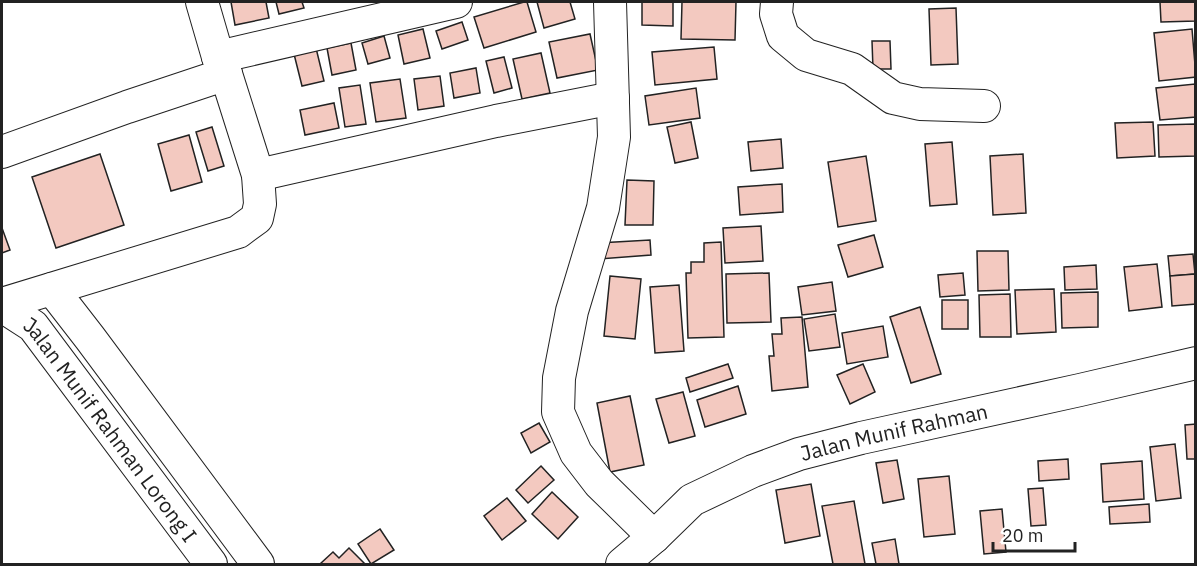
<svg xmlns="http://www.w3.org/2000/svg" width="1197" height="566" viewBox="0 0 1197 566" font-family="'IBM Plex Sans',sans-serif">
<rect width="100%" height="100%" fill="#fff"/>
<g fill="#f3c9c0" stroke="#222" stroke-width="1.5">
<polygon points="231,2 266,2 269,18 235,25"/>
<polygon points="276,2 302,2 304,8 279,14"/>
<polygon points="524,2 527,2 536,32 484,48 474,17"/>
<polygon points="537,2 570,2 575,19 544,28"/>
<polygon points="642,2 673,2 673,26 642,25"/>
<polygon points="682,2 736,2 735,40 681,39"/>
<polygon points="1160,2 1196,2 1196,21 1161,22"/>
<polygon points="956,8 958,64 931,65 929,9"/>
<polygon points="462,22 468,40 442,49 436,31"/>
<polygon points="423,29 430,58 404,64 398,35"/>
<polygon points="1192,29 1196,77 1159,81 1154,33"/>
<polygon points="590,34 598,70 557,78 549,42"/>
<polygon points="384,36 390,58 368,64 362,43"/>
<polygon points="872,41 890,41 891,69 873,69"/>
<polygon points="351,43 356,70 332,75 327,48"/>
<polygon points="714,47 717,79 655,85 652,52"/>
<polygon points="316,48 324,81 302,86 294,54"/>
<polygon points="541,53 550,93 522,99 513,59"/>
<polygon points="504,57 512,88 494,93 486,61"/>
<polygon points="476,68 480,93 454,98 450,73"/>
<polygon points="440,76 444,106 418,110 414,79"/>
<polygon points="400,79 406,118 376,122 370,83"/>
<polygon points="1195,84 1196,117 1160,120 1156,88"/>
<polygon points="360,85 366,124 345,127 339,88"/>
<polygon points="696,88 700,118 649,125 645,96"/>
<polygon points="334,103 339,128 305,135 300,110"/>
<polygon points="691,122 698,158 675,163 667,127"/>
<polygon points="1153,122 1155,156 1117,158 1115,123"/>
<polygon points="1196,124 1196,156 1159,157 1158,125"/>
<polygon points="212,127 224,166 208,171 196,132"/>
<polygon points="189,135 202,182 171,191 158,144"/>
<polygon points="781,139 783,168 751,171 748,142"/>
<polygon points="952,142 957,204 930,206 925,144"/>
<polygon points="100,154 124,225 56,248 32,177"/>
<polygon points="1023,154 1026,213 993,215 990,156"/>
<polygon points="866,156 876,221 838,227 828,162"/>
<polygon points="627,180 654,181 653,225 625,225"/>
<polygon points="782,184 783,212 740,215 738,187"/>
<polygon points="761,226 763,261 725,263 723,228"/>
<polygon points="2,228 10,250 2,253"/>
<polygon points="874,235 883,267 848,277 838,245"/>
<polygon points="650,240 651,255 599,259 598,243"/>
<polygon points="721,242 724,337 688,338 686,273 691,273 691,262 704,262 704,243"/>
<polygon points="977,251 1008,251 1009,290 978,291"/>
<polygon points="1193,254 1195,274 1170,276 1168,256"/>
<polygon points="1157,264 1162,307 1129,311 1124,267"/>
<polygon points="1096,265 1097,289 1065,290 1064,267"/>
<polygon points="769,273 771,322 727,323 726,274"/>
<polygon points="963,273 965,295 940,297 938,275"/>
<polygon points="1195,274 1196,304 1172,306 1170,276"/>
<polygon points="610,276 641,279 635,339 604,336"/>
<polygon points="832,282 836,311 802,315 798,287"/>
<polygon points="679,285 684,351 655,353 650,287"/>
<polygon points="1054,289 1056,332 1017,334 1015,290"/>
<polygon points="1098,292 1098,327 1062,328 1061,293"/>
<polygon points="1010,294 1011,337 980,337 979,295"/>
<rect x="942" y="300" width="26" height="29"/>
<polygon points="920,307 941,374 911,383 890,317"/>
<polygon points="835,314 840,347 809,351 804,319"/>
<polygon points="802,317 808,387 772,391 769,356 774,356 772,334 782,334 781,318"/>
<polygon points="883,326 888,357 847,364 842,333"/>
<polygon points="728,364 733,378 690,392 686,378"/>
<polygon points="863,364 875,392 850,404 837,375"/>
<polygon points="738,386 746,414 705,427 697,400"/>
<polygon points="683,392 695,436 669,443 656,399"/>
<polygon points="630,396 644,465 610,472 597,403"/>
<polygon points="539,423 550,442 531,453 521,433"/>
<polygon points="1196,424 1196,459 1187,459 1185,425"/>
<polygon points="1175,444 1181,498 1156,501 1150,447"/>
<polygon points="1068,459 1069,479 1039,481 1038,461"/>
<polygon points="897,460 904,499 883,503 876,463"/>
<polygon points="1142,461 1144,499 1103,502 1101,464"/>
<polygon points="541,466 554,480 528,503 516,490"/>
<polygon points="949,476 955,534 924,537 918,479"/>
<polygon points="811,484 820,536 785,543 776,490"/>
<polygon points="1043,488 1046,525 1031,526 1028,489"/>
<polygon points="552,492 578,517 558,539 532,514"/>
<polygon points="507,498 526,521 502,540 484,516"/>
<polygon points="854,501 865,564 833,564 822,506"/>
<polygon points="1149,504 1150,522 1110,524 1109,507"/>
<polygon points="1002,509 1006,552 984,554 980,511"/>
<polygon points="380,529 394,550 371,564 358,544"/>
<polygon points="895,539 899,564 876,564 872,543"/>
<polygon points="349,548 365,564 320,564 333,552 339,558"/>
</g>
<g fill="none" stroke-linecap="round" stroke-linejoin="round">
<g stroke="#222" stroke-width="34">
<g id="minor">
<polyline points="610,2 614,137 603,208 572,311 559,378 558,412 576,453 599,483 654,537"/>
<polyline points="777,2 776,14 783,36 806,55 852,69 893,98 920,104 984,106"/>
<polyline points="218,57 456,2"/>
<polyline points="2,152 127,107 226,74"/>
<polyline points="258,175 496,121 613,98"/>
<polyline points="52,289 90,338 258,564"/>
<polyline points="2,304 238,232 257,218 260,204 258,175 226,74 218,57 202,2"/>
<path id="s1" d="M2 306 33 326 211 564"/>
<path id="s2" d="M622 564 654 537 692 500 753 471 799 454 861 438 1080 390 1196 363"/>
</g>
</g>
<use href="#minor" stroke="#fff" stroke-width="32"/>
</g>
<g text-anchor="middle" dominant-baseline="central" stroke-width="4.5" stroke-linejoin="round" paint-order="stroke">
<g font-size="21" fill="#222" stroke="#fff">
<text stroke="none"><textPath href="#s1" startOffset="166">Jalan Munif Rahman Lorong I</textPath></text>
<text stroke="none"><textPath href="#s2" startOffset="309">Jalan Munif Rahman</textPath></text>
</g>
</g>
<rect width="1197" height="566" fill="none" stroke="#222222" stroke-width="6"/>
<path d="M993 542v9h82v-9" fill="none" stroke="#222222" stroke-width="3"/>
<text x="1002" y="542" font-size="18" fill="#222222" stroke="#ffffff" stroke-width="4.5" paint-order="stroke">20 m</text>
</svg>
